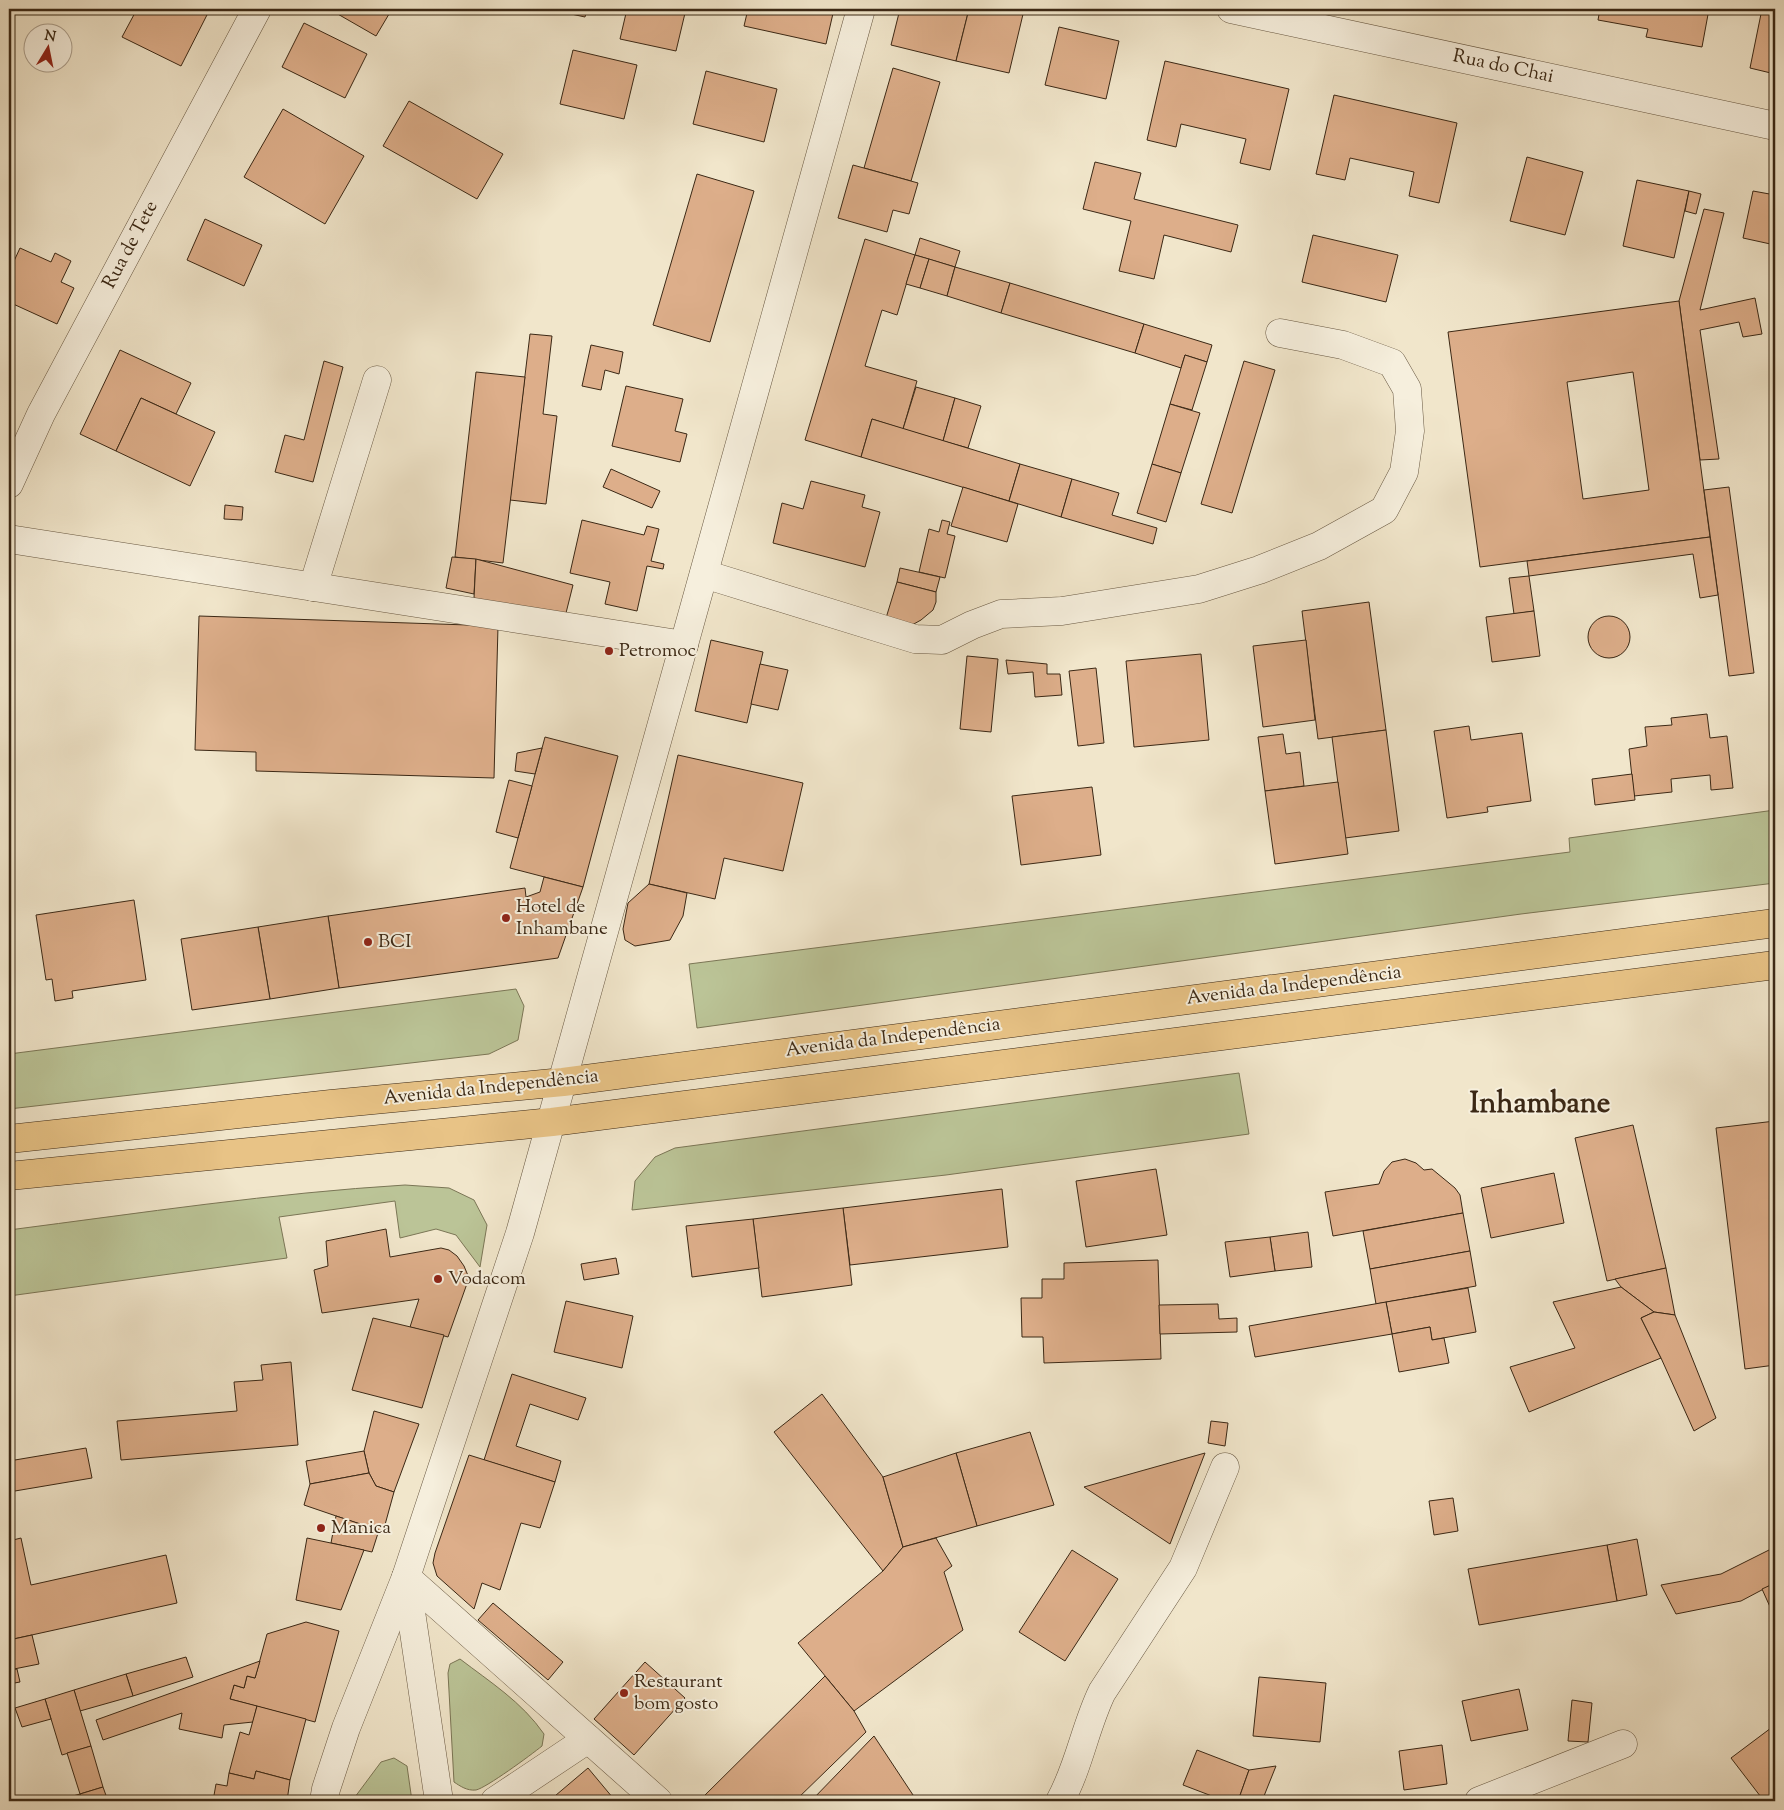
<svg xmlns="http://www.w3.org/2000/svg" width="1784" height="1810" viewBox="0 0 1784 1810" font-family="'Sorts Mill Goudy',serif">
<rect width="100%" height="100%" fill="#f1e6cb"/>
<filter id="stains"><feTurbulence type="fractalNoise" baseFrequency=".004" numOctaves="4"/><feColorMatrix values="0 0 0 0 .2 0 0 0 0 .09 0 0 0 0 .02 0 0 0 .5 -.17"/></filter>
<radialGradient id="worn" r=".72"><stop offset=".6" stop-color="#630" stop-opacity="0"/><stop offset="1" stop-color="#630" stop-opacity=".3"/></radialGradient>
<g fill="#bbc497" stroke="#7b7656">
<polygon points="1775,810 1775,883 1521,914 697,1028 689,964 1570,852 1569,838"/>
<polygon points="516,989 524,1006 518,1040 489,1054 9,1109 9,1054"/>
<polygon points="1239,1073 1249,1134 946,1175 632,1210 635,1181 655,1157 675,1148"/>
<path d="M405 1185 449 1188 474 1200 487 1225 480 1267 456 1235 436 1229 400 1238 395 1201 279 1217 287 1258 9 1296V1230C141 1213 273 1193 405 1185Z"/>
<path d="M460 1659C490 1682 522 1702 544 1734L542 1746C531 1755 486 1788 476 1790 467 1791 460 1786 454 1782L448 1673 450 1664Z"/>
<polygon points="394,1758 407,1766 412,1801 352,1801 381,1762"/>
</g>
<g fill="#ddae8a" stroke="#3b2815" fill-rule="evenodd">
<polygon points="137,9 210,9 181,66 122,37"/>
<polygon points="329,9 392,9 376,36"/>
<polygon points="548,9 587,9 585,17"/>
<polygon points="627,9 686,9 676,51 620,39"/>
<polygon points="748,9 834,9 826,44 744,26"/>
<polygon points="900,9 969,9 956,61 891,45"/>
<polygon points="969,9 1024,10 1009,73 956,61"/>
<polygon points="1525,9 1546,9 1545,13"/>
<polygon points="1600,9 1709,9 1702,47 1646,37 1648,29 1598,20"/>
<polygon points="1762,9 1775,9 1775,74 1750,68"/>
<polygon points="304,23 367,54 345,98 282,67"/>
<polygon points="1059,27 1119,41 1106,99 1045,85"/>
<polygon points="573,50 637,65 624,119 560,104"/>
<polygon points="1165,61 1289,89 1270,170 1240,163 1246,139 1181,124 1176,147 1147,140"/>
<polygon points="893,68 940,82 911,181 864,168"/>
<polygon points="706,71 777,89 764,142 693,124"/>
<polygon points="1334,95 1457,123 1439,203 1409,196 1414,172 1350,158 1345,180 1316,174"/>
<polygon points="409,101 503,154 477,199 383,146"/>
<polygon points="283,109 364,156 325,224 244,177"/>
<polygon points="1527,157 1583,172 1565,235 1510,221"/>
<polygon points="1095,162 1141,173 1134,199 1238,225 1231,252 1164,235 1154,279 1119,271 1131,221 1083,209"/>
<polygon points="853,165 918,183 909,214 893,210 887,232 838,218"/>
<polygon points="697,174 754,191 710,342 653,325"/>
<polygon points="1637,180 1689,191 1674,258 1623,246"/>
<polygon points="1689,191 1701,194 1696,214 1685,211"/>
<polygon points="1753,191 1775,195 1775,245 1743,238"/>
<polygon points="1704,209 1724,213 1700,310 1755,298 1762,334 1743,337 1739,322 1700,330 1719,459 1700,460 1679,301"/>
<polygon points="205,219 262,245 244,286 187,260"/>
<polygon points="1313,235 1398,255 1386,302 1302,282"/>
<polygon points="920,238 960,251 955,267 915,255"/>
<polygon points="865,239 915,255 897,315 882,310 865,366 917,381 903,429 872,419 861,457 805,440"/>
<polygon points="20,248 51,262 55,253 71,261 61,282 74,288 57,324 11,303 13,299 9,297 9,272"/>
<polygon points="915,255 929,259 920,288 906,284"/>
<polygon points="929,259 955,267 947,296 920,288"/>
<polygon points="955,267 1010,283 1001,313 947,296"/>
<polygon points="1010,283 1144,324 1135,353 1001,313"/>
<path d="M1679 301 1710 537 1480 567 1448 332ZM1633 372 1649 490 1583 499 1567 382Z"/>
<polygon points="1144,324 1212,345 1207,362 1185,355 1181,368 1135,353"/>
<polygon points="530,334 552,336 543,414 557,416 546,504 510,500"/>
<polygon points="591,345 623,352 619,374 605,370 601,390 582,386"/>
<polygon points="120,350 191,383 176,414 141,398 116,451 80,434"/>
<polygon points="1185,355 1207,362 1192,410 1170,404"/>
<polygon points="324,361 343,367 313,482 275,472 285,435 304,440"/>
<polygon points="1244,361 1275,370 1232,513 1201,504"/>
<polygon points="476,372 525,377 503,563 455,557"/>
<polygon points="626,386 683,399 675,431 687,434 680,462 612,446"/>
<polygon points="916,387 955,398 943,441 903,429"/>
<polygon points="141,398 215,432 190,486 116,451"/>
<polygon points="955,398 981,406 968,448 943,441"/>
<polygon points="1170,404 1200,413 1181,473 1152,464"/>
<polygon points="872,419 1020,464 1009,501 861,457"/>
<polygon points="1020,464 1072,479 1061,517 1009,501"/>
<polygon points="1152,464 1181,473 1166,522 1137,513"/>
<polygon points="611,469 660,491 652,508 603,487"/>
<polygon points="1072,479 1119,493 1112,515 1157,528 1153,544 1061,517"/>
<polygon points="811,481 865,495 862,507 880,512 865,567 773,543 782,503 803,509"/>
<polygon points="963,487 1018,504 1007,542 951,526"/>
<polygon points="1729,487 1754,673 1729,676 1704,490"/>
<polygon points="225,505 243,507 242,520 224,519"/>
<polygon points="582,520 644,535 647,526 659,529 651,561 664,564 663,569 647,566 637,611 605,604 610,582 570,573"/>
<polygon points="942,520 950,522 947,534 955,536 945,578 919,572 929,529 939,532"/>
<polygon points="1710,537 1718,595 1700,598 1693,554 1529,576 1527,561"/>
<polygon points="452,557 476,559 474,594 446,588"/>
<polygon points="476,559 573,585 564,621 474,598"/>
<polygon points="900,568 940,577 936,592 897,582"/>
<polygon points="1529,576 1534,611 1514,614 1509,578"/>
<polygon points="897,582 936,592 936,602 933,610 921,620 912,625 886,618"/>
<polygon points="1369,602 1386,730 1318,739 1302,611"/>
<polygon points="1534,611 1540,656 1492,662 1486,617"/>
<polygon points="199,616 498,626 494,778 256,771 256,752 195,750"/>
<circle cx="1609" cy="637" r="21"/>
<polygon points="711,640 763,652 747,723 695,711"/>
<polygon points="1306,640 1315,720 1263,727 1253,646"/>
<polygon points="1201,654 1209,740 1134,747 1126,661"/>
<polygon points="967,656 998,659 991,732 960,729"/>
<polygon points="1006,660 1047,664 1047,674 1060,674 1062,695 1035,697 1033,672 1008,674"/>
<polygon points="760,664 788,670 778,710 751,704"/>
<polygon points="1096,668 1104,743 1078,746 1069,671"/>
<polygon points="1707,714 1710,738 1727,736 1733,788 1711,790 1710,775 1671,779 1672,792 1634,796 1629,749 1647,746 1645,727 1672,725 1671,718"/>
<polygon points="1469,726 1471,740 1522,733 1531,801 1487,807 1488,812 1447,818 1434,731"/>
<polygon points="1386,730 1399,831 1345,838 1332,737"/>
<polygon points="1283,734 1286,754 1300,752 1304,786 1265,791 1258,737"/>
<polygon points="545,737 618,756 583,887 510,868"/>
<polygon points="542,748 535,774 515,771 517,753"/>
<polygon points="678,755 803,783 783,871 724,858 715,899 649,884"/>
<polygon points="1632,774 1635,800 1595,805 1592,779"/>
<polygon points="509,780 532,786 518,838 496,832"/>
<polygon points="1338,782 1348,854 1275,864 1265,791"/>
<polygon points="1092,787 1101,855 1021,865 1012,796"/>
<polygon points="544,877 583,887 558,958 339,988 328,916 525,888 526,897 540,892"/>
<polygon points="649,884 687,893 683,916 670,940 635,946 625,940 623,929 628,903"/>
<polygon points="134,900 146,980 72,991 73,998 55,1001 52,979 46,980 36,915"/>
<polygon points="328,916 339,988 270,999 258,927"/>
<polygon points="258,927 270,999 192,1010 181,939"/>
<polygon points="1775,1121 1775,1365 1745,1369 1716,1128"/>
<polygon points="1633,1125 1666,1268 1607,1281 1575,1138"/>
<polygon points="1405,1159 1416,1163 1424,1170 1432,1169 1455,1188 1460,1195 1463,1213 1333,1236 1325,1192 1379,1184 1384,1171 1392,1162"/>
<polygon points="1156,1169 1167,1235 1086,1247 1076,1181"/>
<polygon points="1554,1173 1564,1223 1491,1238 1481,1188"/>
<polygon points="1002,1189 1008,1247 850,1265 843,1208"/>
<polygon points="843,1208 852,1285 762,1297 753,1219"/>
<polygon points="1463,1213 1470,1251 1370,1269 1363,1231"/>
<polygon points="753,1219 759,1268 692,1277 686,1226"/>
<polygon points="386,1229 390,1257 441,1248 449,1250 457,1256 464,1266 469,1278 448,1337 410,1327 419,1299 322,1313 314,1270 328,1266 326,1241"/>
<polygon points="1308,1232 1312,1267 1275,1271 1270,1237"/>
<polygon points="1270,1237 1275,1271 1230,1277 1225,1242"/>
<polygon points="1470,1251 1476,1286 1376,1304 1370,1269"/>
<polygon points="616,1258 619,1274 584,1280 581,1264"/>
<polygon points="1158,1260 1161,1359 1044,1363 1043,1337 1022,1337 1021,1298 1042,1298 1042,1279 1064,1279 1064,1263"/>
<polygon points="1666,1268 1675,1315 1654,1312 1621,1287 1615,1279"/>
<polygon points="1621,1287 1654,1312 1641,1318 1661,1358 1529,1412 1510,1367 1575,1348 1553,1302"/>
<polygon points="1468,1288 1476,1332 1432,1340 1430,1327 1392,1334 1386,1302"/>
<polygon points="566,1301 633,1316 622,1368 554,1352"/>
<polygon points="1386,1302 1392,1334 1255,1357 1249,1326"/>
<polygon points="1218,1304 1219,1319 1237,1318 1237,1332 1160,1334 1159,1305"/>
<polygon points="1654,1312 1675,1315 1716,1418 1694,1431 1661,1358 1641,1318"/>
<polygon points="373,1318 444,1335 422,1408 352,1390"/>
<polygon points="1430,1327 1432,1340 1444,1338 1449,1363 1399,1372 1392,1334"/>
<polygon points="291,1362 298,1445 121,1460 117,1421 237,1411 234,1382 263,1380 261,1365"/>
<polygon points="512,1374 586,1398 578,1420 530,1404 516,1446 561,1461 555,1482 484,1460"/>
<polygon points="822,1394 883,1477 903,1547 883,1571 774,1432"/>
<polygon points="374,1411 419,1424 394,1492 376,1486 369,1473 364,1451"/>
<polygon points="1211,1421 1228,1423 1225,1446 1208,1443"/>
<polygon points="1030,1432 1054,1505 977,1526 956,1453"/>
<polygon points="86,1448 92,1478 9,1492 9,1461"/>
<polygon points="364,1451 369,1473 310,1484 306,1461"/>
<polygon points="956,1453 977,1526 903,1547 883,1477"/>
<polygon points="1205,1453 1170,1544 1084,1487"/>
<polygon points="469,1455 555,1482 540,1528 521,1523 500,1590 482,1583 474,1609 437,1576 433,1563 435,1553"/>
<polygon points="369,1473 376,1486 394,1492 383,1532 304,1505 310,1484"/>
<polygon points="1453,1498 1458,1531 1434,1535 1429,1501"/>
<polygon points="336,1516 379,1530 372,1552 331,1543"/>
<polygon points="21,1538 31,1585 166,1555 177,1603 9,1640 9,1541"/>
<polygon points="307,1538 364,1550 341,1610 296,1600"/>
<polygon points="936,1538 952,1566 944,1572 963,1630 854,1711 798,1643 883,1571 903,1547"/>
<polygon points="1637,1539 1647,1595 1617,1601 1607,1545"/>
<polygon points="1607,1545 1617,1601 1479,1625 1468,1569"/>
<polygon points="1775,1547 1775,1583 1741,1601 1676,1614 1661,1585 1721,1574"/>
<polygon points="1072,1550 1118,1579 1065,1661 1019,1632"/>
<polygon points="1775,1583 1775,1607 1771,1609 1762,1589"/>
<polygon points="493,1603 563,1662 548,1680 478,1620"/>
<polygon points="306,1622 339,1631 315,1722 230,1699 234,1685 244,1688 247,1676 255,1678 267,1634"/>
<polygon points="32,1635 39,1664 9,1670 9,1640"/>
<polygon points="186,1657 193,1677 133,1696 126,1674"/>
<polygon points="260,1661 255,1678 247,1676 244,1688 234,1685 230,1699 257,1706 253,1722 224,1725 222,1738 179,1729 182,1713 103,1740 96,1720"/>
<polygon points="645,1662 685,1698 634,1755 594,1719"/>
<polygon points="17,1669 20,1682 9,1684 9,1670"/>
<polygon points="126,1674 133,1696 80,1711 74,1690"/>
<polygon points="825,1676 854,1711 866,1732 795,1801 699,1801"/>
<polygon points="1259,1677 1326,1683 1320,1742 1253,1736"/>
<polygon points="1519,1689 1528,1730 1471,1741 1462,1701"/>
<polygon points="74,1690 91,1746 62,1755 45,1699"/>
<polygon points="45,1699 51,1719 22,1727 15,1708"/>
<polygon points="1572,1700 1592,1703 1588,1742 1568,1741"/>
<polygon points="257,1706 306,1719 290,1780 256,1771 254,1779 229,1773 240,1732 249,1735"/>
<polygon points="1775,1715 1775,1726 1770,1719"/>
<polygon points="1775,1725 1775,1801 1764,1801 1731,1758"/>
<polygon points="874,1736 917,1801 811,1801"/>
<polygon points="1442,1745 1447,1784 1404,1790 1399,1751"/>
<polygon points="91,1746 103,1787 80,1794 67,1753"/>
<polygon points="1197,1750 1249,1770 1238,1801 1225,1801 1183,1785"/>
<polygon points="1276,1766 1262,1801 1238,1801 1249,1770"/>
<polygon points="588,1768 613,1798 610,1801 549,1801"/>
<polygon points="256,1771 290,1780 287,1801 213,1801 216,1784 227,1786 229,1773 254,1779"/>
<polygon points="103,1787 108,1801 82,1801 80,1794"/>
<polygon points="80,1794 82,1801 55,1801"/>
</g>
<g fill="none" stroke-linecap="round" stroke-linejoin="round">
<g stroke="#685842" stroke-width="29">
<g id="minor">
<polyline points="1231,9 1775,126"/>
<polyline points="9,484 41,414 257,9"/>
<polyline points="9,539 684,645"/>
<polyline points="704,574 915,639 942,640 972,625 1001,614 1062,611 1199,589 1259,570 1319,546 1384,510 1404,472 1410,431 1407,389 1392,363 1343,345 1280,333"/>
<polyline points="313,587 377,380"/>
<polyline points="406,1577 658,1801"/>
<polyline points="406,1578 439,1801"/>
<polyline points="324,1801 326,1789 346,1728 406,1577 520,1233 861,9"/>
<polyline points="495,1801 588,1739"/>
<path d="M1060 1801C1079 1767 1085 1727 1102 1692L1183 1568 1225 1467"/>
<polyline points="1479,1801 1623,1744"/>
</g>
</g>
<g stroke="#3b2815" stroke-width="29">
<g id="major">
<polyline points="9,1139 331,1104 563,1082 1775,923"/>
<polyline points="9,1176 552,1122 1775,965"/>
</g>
</g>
<use href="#minor" stroke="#f6efdd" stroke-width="28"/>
<use href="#major" stroke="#e8c386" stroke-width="28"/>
</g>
<g fill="#8f2418" stroke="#f6efdd" stroke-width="2">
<circle cx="609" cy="651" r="5"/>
<circle cx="506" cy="918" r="5"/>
<circle cx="368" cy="942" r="5"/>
<circle cx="438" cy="1279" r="5"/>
<circle cx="321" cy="1528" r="5"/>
<circle cx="624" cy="1693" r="5"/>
</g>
<g text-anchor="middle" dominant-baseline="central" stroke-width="4" stroke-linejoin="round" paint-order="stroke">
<g font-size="19" fill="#3b2815" stroke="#f6efdd">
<text transform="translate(1503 67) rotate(12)">Rua do Chai</text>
<text transform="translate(131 245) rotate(-62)">Rua de Tete</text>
<text transform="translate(1294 986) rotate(-7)">Avenida da Independência</text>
<text transform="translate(893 1038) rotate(-7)">Avenida da Independência</text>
<text transform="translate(491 1088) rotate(-6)">Avenida da Independência</text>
</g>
<g font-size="19" fill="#3b2815" stroke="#f6efdd" text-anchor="start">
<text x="619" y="651">Petromoc</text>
<text x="516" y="907">Hotel de<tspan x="516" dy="22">Inhambane</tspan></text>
<text x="378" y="942">BCI</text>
<text x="448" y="1279">Vodacom</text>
<text x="331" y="1528">Manica</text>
<text x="634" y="1682">Restaurant<tspan x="634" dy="22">bom gosto</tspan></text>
</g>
<g font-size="29" font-weight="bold" fill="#3b2815" stroke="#f6efdd">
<text x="1540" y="1105">Inhambane</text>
</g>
</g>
<rect width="1784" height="1810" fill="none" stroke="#f1e6cb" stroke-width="30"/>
<rect x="10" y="10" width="1764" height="1790" fill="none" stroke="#3b2815" stroke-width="2.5"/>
<rect x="15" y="15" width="1754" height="1780" fill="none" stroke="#3b2815"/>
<g transform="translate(48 48) rotate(10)"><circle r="24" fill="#f6efdd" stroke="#ab9f8d"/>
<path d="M0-4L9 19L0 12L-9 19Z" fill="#8f2418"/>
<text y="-8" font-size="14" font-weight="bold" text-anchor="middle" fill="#3b2815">N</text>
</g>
<rect width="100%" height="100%" filter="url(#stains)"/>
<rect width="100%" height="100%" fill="url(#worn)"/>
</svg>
